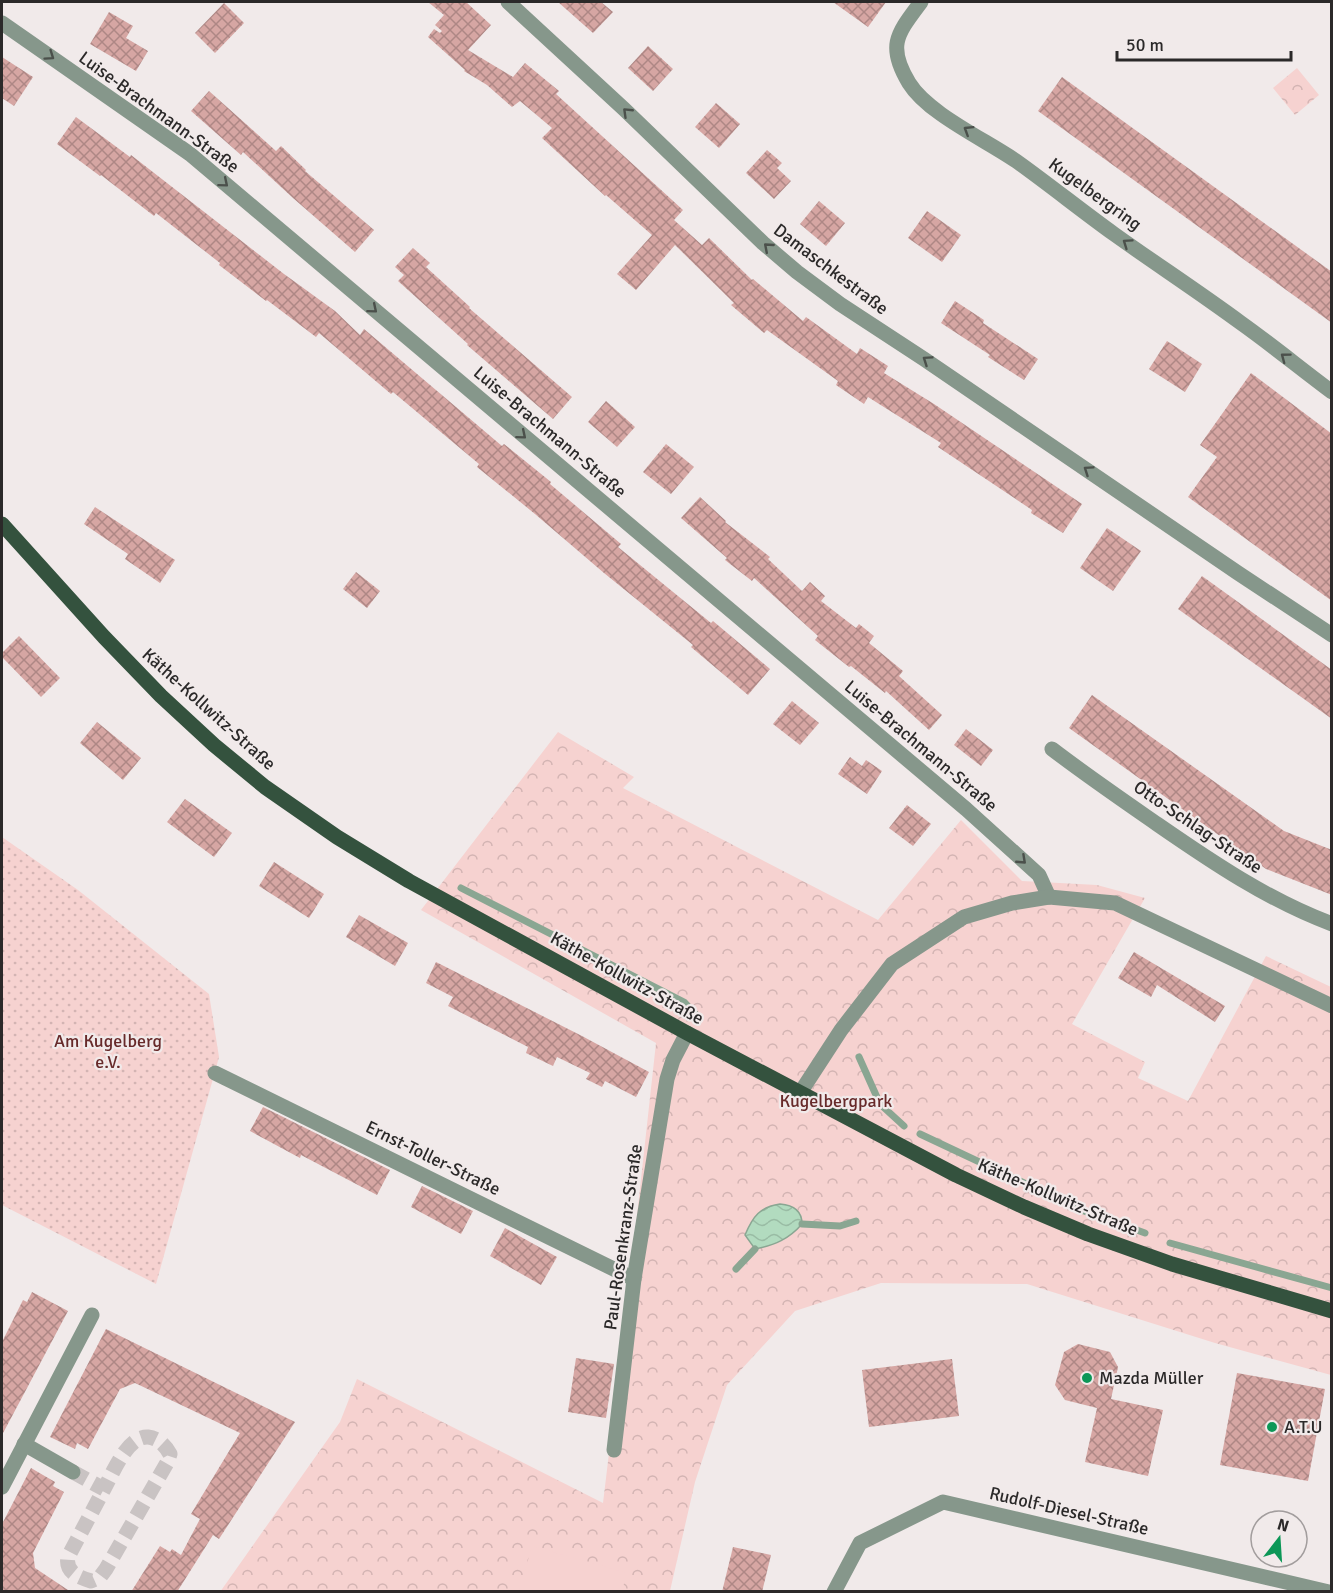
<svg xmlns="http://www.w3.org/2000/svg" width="1333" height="1593" viewBox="0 0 1333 1593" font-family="Signika,sans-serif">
<defs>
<pattern id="grass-dots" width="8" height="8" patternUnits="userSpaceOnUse" patternTransform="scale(1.5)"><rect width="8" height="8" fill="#f6d2d0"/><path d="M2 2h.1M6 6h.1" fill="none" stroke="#d3b4b3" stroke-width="1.8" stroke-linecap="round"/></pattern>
<pattern id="park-crowns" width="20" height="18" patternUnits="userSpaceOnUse" patternTransform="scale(1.5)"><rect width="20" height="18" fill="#f6d2d0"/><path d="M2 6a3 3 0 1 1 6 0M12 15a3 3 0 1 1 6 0" fill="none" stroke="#d3b4b3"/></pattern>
<pattern id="water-waves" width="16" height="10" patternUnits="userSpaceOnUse" patternTransform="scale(1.5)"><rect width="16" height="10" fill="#b2dbbf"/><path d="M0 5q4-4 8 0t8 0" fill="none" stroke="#99bca4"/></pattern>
<pattern id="building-cross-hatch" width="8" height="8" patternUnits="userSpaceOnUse" patternTransform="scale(1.5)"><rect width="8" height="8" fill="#d6a6a3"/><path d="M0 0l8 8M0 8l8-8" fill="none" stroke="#ae8785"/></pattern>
</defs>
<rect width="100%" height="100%" fill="#f1eaea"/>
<polygon fill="url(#grass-dots)" points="2,837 78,890 209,994 219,1057 156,1284 2,1205"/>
<g fill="url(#park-crowns)">
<polygon points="1297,68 1319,95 1295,115 1273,88"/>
<polygon points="558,732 634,777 623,788 878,920 961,820 1022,881 1097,885 1145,898 1072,1024 1145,1062 1138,1078 1188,1101 1266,956 1331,987 1331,1375 1215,1343 1027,1284 881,1283 795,1311 727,1385 695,1482 670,1591 220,1592 340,1422 357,1379 603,1503 631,1270 656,1043 421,910"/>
</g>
<polygon fill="#f6d2d0" points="532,1546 627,1573 622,1591 519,1591"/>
<path fill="url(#water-waves)" stroke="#8aa692" stroke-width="1.5" d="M780 1204C793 1205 802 1210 802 1224 789 1239 775 1245 755 1249L745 1235C753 1216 760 1207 780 1204Z"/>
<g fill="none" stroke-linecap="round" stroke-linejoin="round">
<g stroke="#8aa692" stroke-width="7">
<polyline points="461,888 684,1002 699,1018"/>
<polyline points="859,1057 880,1104 904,1126"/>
<polyline points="920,1134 1084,1211 1145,1233"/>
<polyline points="802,1224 840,1226 856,1221"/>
<polyline points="1170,1243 1332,1288"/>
<polyline points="736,1269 755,1249"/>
</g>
</g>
<g fill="url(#building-cross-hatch)">
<polygon points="428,2 466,2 491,25 468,50 513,77 525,63 559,91 556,94 683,210 674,220 702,245 709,238 752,280 753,279 803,321 806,317 857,354 860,348 888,366 884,373 934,404 1082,504 1063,533 1031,513 1032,510 938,447 941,443 868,397 864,404 836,385 838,381 767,330 764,333 731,305 734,303 675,245 636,290 617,274 652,235 606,195 605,196 542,138 552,128 520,101 512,107 487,85 464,71 465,70 428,37 434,29 440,33 442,31 435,25 444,15"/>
<polygon points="558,2 601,2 613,12 593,33"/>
<polygon points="833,2 886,2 868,27"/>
<polygon points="224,3 244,23 215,53 195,33"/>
<polygon points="109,12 133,26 126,38 148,51 136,71 90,44"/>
<polygon points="648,46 673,69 653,91 628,68"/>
<polygon points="2,57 33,77 14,106 2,98"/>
<polygon points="1062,77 1332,272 1332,323 1038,111"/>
<polygon points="209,91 276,151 281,146 306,170 305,171 374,230 355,252 293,198 243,152 241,155 191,111"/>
<polygon points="716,103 740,124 719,148 695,127"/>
<polygon points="76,117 130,157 131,155 284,274 335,311 360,335 364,329 502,446 504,444 551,482 550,484 621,544 618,547 711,623 713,621 770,669 748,695 691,647 693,645 604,573 535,514 477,467 479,464 393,392 391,394 319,333 316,337 267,300 266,301 219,265 220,263 156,213 154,216 101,175 100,176 57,144"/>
<polygon points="767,150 782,163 777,168 791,181 774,199 746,173"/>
<polygon points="819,201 845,223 826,246 800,224"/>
<polygon points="927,211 961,235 942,262 908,238"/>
<polygon points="413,248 430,263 426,267 470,307 469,308 572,397 553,419 467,345 468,344 398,281 404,275 395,267"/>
<polygon points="955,301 984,320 983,323 1038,359 1024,380 988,357 990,355 941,323"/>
<polygon points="1167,341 1202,364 1185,392 1149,369"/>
<polygon points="1251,373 1332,434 1332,601 1188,497 1217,457 1200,445"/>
<polygon points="606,401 635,427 617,447 588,422"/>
<polygon points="666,444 694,467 671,494 643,472"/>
<polygon points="700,497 726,521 725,522 770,557 768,559 802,591 810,582 825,596 821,601 856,628 859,624 874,636 869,643 903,671 899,676 942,715 929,730 886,691 885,693 851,666 849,667 815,640 818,636 754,578 752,581 725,560 727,558 681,518"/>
<polygon points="95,507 175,560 160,583 125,559 128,554 84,524"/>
<polygon points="1107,528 1141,551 1113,591 1080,568"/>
<polygon points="356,572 380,591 367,608 343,589"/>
<polygon points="1202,576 1332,670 1332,719 1178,609"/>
<polygon points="19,636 60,678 41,697 2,657 2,653"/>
<polygon points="1092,695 1284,831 1332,850 1332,895 1266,869 1069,728"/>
<polygon points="792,701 819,723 800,745 773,724"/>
<polygon points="97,722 141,758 123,780 80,743"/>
<polygon points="966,729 993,750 981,766 954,745"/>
<polygon points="850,757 862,766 866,760 882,771 867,794 838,774"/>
<polygon points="185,799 232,833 214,857 167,822"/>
<polygon points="907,805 931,824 913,846 889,828"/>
<polygon points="274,862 324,894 309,918 259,886"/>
<polygon points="359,915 408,943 395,966 346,937"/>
<polygon points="1134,952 1225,1006 1215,1022 1157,985 1151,997 1118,978"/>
<polygon points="436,962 582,1036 649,1072 636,1097 605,1081 602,1087 586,1079 590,1073 557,1057 553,1066 526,1053 528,1047 448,1006 453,997 426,983"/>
<polygon points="263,1107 390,1170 377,1195 301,1155 300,1158 250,1131"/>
<polygon points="422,1186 473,1211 461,1234 411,1207"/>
<polygon points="505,1228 557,1257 541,1285 490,1256"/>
<polygon points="32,1292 68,1311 2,1435 2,1342 23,1300 27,1302"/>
<polygon points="106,1329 295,1422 219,1539 213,1535 177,1592 131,1592 160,1546 170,1552 172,1549 181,1555 200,1519 191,1514 240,1433 135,1383 120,1389 88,1449 77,1443 75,1449 50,1437"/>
<polygon points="1078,1344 1110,1352 1118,1367 1111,1399 1163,1410 1148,1476 1085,1462 1097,1408 1065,1400 1055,1385 1064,1352"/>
<polygon points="576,1358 614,1364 606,1418 568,1412"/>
<polygon points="952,1359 959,1416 869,1427 862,1370"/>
<polygon points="1237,1373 1325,1389 1308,1481 1220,1465"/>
<polygon points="31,1468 55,1482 53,1486 64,1492 33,1553 35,1568 71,1592 2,1592 2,1524"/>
<polygon points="733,1547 771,1555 762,1592 722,1592"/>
</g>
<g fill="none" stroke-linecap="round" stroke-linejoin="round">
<path stroke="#c9c3c3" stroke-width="15" stroke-dasharray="15 8" stroke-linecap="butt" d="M73 1472 104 1489 68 1557C65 1572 78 1577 91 1581L100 1577 106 1569 167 1463 170 1454C165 1445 158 1438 148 1437 127 1436 113 1473 104 1489"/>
<g stroke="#86978b" stroke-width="15">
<polyline points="508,2 624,109 763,243 797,272 840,304 924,359 1238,573 1332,635"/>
<path d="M921 2C898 33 886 45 909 83 928 114 988 141 1019 163 1051 186 1082 211 1114 234 1156 264 1199 292 1241 323 1272 345 1301 369 1332 392"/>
<polyline points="2,23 190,154 966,809 1039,875 1049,897"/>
<path d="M1052 749C1086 775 1121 799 1157 824 1212 862 1268 900 1332 924"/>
<polyline points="215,1073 634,1279"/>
<polyline points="800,1093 841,1030 892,964 964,917 1012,903 1049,897 1115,903 1332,1006"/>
<polyline points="24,1444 73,1472"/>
<polyline points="614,1450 634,1279 667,1079 673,1060 687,1033"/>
<polyline points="2,1487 92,1315"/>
<polyline points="834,1592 860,1543 943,1502 1329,1592"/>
</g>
<polyline stroke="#34523e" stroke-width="15" points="2,524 104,637 161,696 214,745 265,787 337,837 409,881 687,1033 956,1175 1024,1207 1088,1234 1172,1264 1332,1311"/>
</g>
<defs><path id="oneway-chevron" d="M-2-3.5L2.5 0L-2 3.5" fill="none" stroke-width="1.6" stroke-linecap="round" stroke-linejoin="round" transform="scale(1.5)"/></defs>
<g stroke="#4b504b">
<use href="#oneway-chevron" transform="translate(50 56) rotate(35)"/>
<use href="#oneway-chevron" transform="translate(627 112) rotate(-136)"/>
<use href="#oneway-chevron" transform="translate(968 130) rotate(-148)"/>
<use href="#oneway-chevron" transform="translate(224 183) rotate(40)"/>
<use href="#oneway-chevron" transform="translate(1127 243) rotate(-145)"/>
<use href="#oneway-chevron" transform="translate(768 247) rotate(-139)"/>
<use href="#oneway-chevron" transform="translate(373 309) rotate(40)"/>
<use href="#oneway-chevron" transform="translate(1285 357) rotate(-143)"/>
<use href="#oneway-chevron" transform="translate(927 360) rotate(-146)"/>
<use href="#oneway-chevron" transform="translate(522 435) rotate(40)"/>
<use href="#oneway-chevron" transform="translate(1088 470) rotate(-146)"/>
<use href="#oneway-chevron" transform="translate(1022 860) rotate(43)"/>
</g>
<g fill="#0c9757" stroke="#f1eaea" stroke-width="2">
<circle cx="1087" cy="1378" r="6"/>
<circle cx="1272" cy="1427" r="6"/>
</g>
<g text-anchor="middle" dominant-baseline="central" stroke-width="4.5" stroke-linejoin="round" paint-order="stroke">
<g font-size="18" fill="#2b2929" stroke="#f1eaea">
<text transform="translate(159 112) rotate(36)">Luise-Brachmann-Straße</text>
<text transform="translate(1095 194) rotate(36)">Kugelbergring</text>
<text transform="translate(831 269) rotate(37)">Damaschkestraße</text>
<text transform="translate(550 432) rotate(40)">Luise-Brachmann-Straße</text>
<text transform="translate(209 709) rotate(42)">Käthe-Kollwitz-Straße</text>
<text transform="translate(921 746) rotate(40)">Luise-Brachmann-Straße</text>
<text transform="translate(1198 827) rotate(34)">Otto-Schlag-Straße</text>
<text transform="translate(627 978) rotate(29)">Käthe-Kollwitz-Straße</text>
<text transform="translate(433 1158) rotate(26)">Ernst-Toller-Straße</text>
<text transform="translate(1058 1197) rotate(23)">Käthe-Kollwitz-Straße</text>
<text transform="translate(623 1237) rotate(-82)">Paul-Rosenkranz-Straße</text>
<text transform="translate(1069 1511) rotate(13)">Rudolf-Diesel-Straße</text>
</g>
<g font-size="18" fill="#672a2a" stroke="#f1eaea">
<text x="108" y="1041">Am Kugelberg<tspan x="108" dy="21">e.V.</tspan></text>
<text x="836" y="1101">Kugelbergpark</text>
</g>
<g font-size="18" fill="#2b2929" stroke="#f1eaea" text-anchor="start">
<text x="1099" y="1378">Mazda Müller</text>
<text x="1284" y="1427">A.T.U</text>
</g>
</g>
<rect width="1333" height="1593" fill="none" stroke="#2b2929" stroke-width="6"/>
<g transform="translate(1279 1539) rotate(17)"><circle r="28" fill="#f1eaea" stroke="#a29d9d" stroke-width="1.5"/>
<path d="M0-4.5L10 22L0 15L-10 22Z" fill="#0c9757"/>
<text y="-9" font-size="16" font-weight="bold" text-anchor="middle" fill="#2b2929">N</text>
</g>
<path d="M1117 51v9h174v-9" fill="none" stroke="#2b2929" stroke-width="3"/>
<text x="1126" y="51" font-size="18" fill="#2b2929" stroke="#f1eaea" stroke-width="4.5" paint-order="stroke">50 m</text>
</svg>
